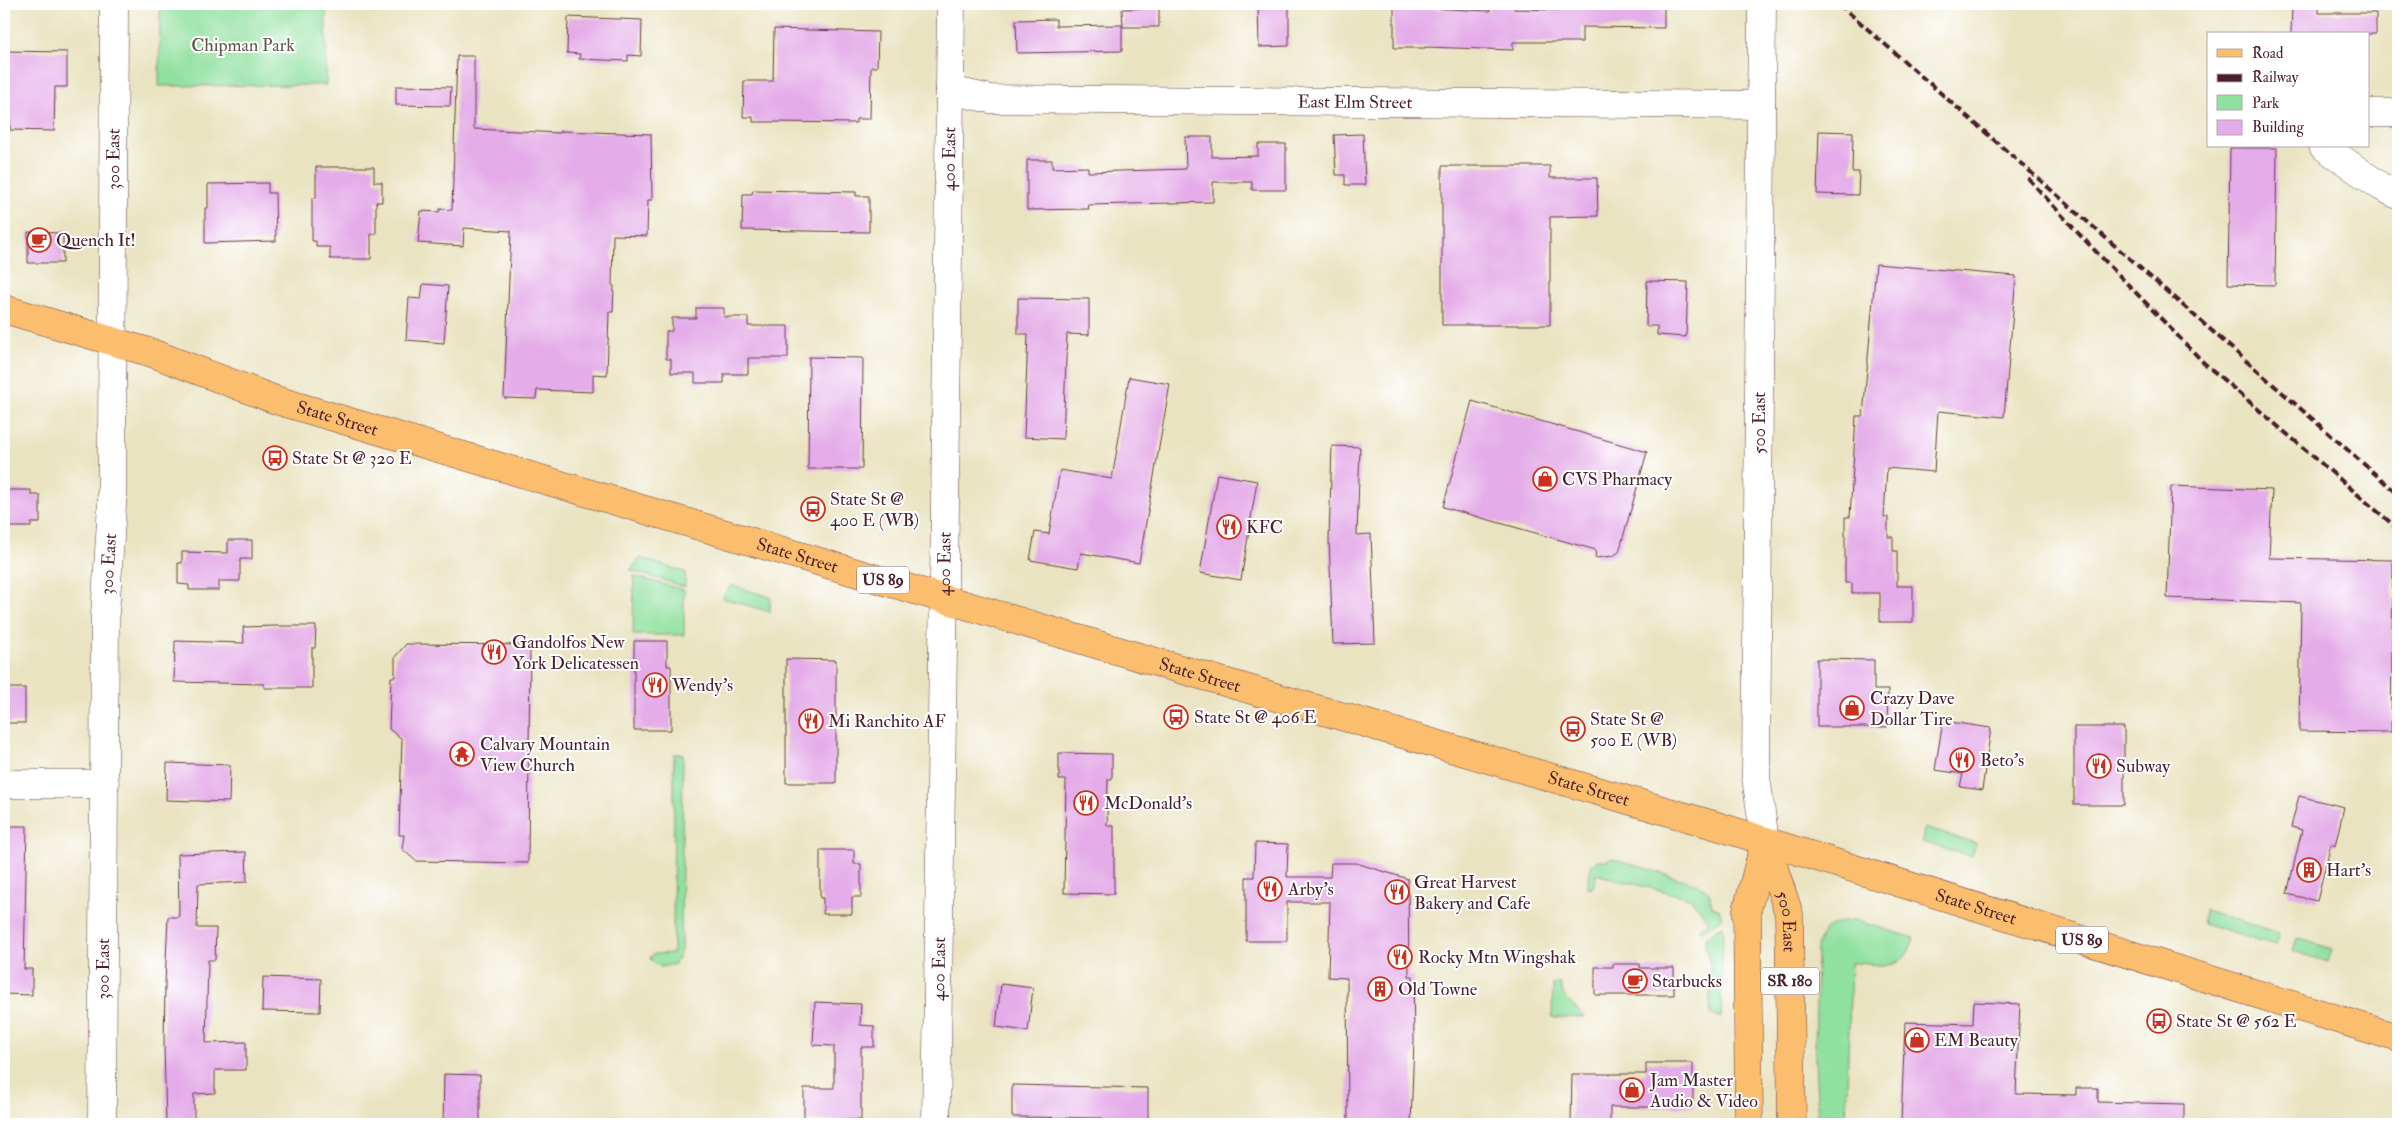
<svg xmlns="http://www.w3.org/2000/svg" width="2402" height="1128" viewBox="0 0 2402 1128" font-family="'IM FELL Double Pica',serif">
<rect width="100%" height="100%" fill="#fff"/>
<filter id="ink" filterUnits="userSpaceOnUse"><feTurbulence type="fractalNoise" baseFrequency=".02" numOctaves="2"/><feDisplacementMap in="SourceGraphic" scale="10" xChannelSelector="R" yChannelSelector="G"/><feConvolveMatrix kernelMatrix="1 2 1 2 8 2 1 2 1" color-interpolation-filters="sRGB"/></filter>
<filter id="wash" filterUnits="userSpaceOnUse"><feTurbulence type="fractalNoise" baseFrequency=".0096" numOctaves="4" result="noise"/><feDisplacementMap in="SourceGraphic" scale="20" xChannelSelector="R" yChannelSelector="G"/><feGaussianBlur stdDeviation="1.12" result="paint"/><feColorMatrix in="noise" values="0 0 0 0 0 0 0 0 0 0 0 0 0 0 0 0 0 1.4 0 .05"/><feComposite in="paint" operator="in"/></filter>
<g filter="url(#wash)">
<rect width="100%" height="100%" fill="#eae3c1"/>
<g fill="#90e09f" stroke="#6d8065">
<polygon points="160,4 326,4 326,85 159,86"/>
<polygon points="640,558 685,572 685,587 630,570"/>
<polygon points="634,576 684,590 684,635 633,635"/>
<polygon points="731,585 770,597 770,612 722,598"/>
<polygon points="674,754 683,754 681,950 675,964 661,967 652,962 650,957 654,954 673,953"/>
<polygon points="1924,828 1976,843 1972,856 1922,842"/>
<polygon points="1611,858 1698,884 1709,892 1712,906 1720,910 1722,919 1702,931 1699,929 1709,921 1690,898 1595,874 1596,880 1592,888 1587,889 1591,866 1597,860 1607,860"/>
<polygon points="2205,910 2279,933 2275,946 2202,924"/>
<path d="M1854 920 1914 938C1902 976 1882 963 1851 963L1846 1124H1818L1815 1057 1817 947C1822 927 1833 921 1854 920Z"/>
<polygon points="1723,926 1721,1018 1710,1014 1710,964 1705,946 1707,936"/>
<polygon points="2297,938 2332,949 2328,962 2293,951"/>
<polygon points="1553,983 1560,983 1564,996 1584,1017 1555,1018 1552,1016"/>
</g>
<g id="blocks">
<g fill="#e4ace8">
<polygon points="1258,4 1289,4 1289,46 1259,47"/>
<polygon points="1394,4 1426,4 1426,8 1490,11 1490,4 1515,4 1514,9 1559,10 1559,4 1664,4 1664,28 1582,27 1582,42 1513,42 1513,50 1425,47 1425,48 1394,48"/>
<polygon points="2292,4 2319,4 2319,13 2376,13 2376,34 2291,34"/>
<polygon points="1159,8 1159,27 1123,27 1122,9"/>
<polygon points="568,17 642,20 641,56 628,55 628,61 579,59 580,54 567,53"/>
<polygon points="1056,19 1056,26 1122,25 1122,51 1017,53 1016,20"/>
<polygon points="774,29 878,32 877,67 871,67 870,119 856,119 856,123 772,122 753,122 753,117 743,117 744,81 773,81"/>
<polygon points="4,51 67,52 67,87 55,87 54,131 10,130 10,86 4,86"/>
<polygon points="457,56 474,56 474,129 560,133 561,131 651,134 652,200 648,200 647,236 613,235 612,285 614,286 613,312 609,312 607,375 593,374 593,392 537,390 536,399 504,398 511,231 464,228 463,246 418,243 421,211 439,212 440,209 452,210"/>
<polygon points="396,86 451,87 450,106 396,105"/>
<polygon points="1819,131 1853,132 1852,172 1859,172 1858,195 1817,194"/>
<polygon points="1363,134 1365,185 1345,185 1345,175 1336,175 1334,135"/>
<polygon points="1185,137 1212,137 1212,157 1258,156 1258,144 1286,144 1286,190 1252,190 1252,182 1213,182 1213,202 1088,205 1089,209 1027,210 1027,160 1052,160 1052,168 1088,167 1088,172 1186,169"/>
<polygon points="2230,148 2277,148 2275,285 2228,284"/>
<polygon points="1442,166 1550,166 1550,178 1597,178 1598,216 1550,217 1550,325 1442,325"/>
<polygon points="316,167 374,167 374,182 382,182 382,202 376,202 376,234 371,234 371,259 330,259 330,247 316,247 316,241 312,241 312,198 316,198"/>
<polygon points="268,183 268,193 275,193 276,241 205,243 205,208 208,208 208,184"/>
<polygon points="753,190 856,192 856,196 869,196 869,232 742,230 743,194 752,194"/>
<polygon points="28,232 63,233 63,263 28,263"/>
<polygon points="1876,264 2016,276 2004,417 1938,411 1934,472 1887,468 1884,517 1888,517 1888,537 1893,537 1893,551 1897,551 1897,586 1913,586 1913,622 1880,622 1880,593 1852,593 1852,583 1845,583 1845,517 1850,517 1856,416 1863,416"/>
<polygon points="1647,281 1688,282 1686,337 1657,335 1657,326 1646,326"/>
<polygon points="423,284 448,286 444,343 406,340 409,298 421,299"/>
<polygon points="1018,298 1089,299 1089,335 1067,334 1063,439 1024,437 1028,334 1018,334"/>
<polygon points="696,308 724,308 724,317 748,317 748,326 788,326 788,358 748,358 748,374 724,374 724,383 695,383 695,373 671,373 671,359 666,359 666,331 672,331 672,318 696,318"/>
<polygon points="809,357 863,358 862,469 808,469"/>
<polygon points="1129,377 1170,384 1139,563 1081,553 1078,568 1030,560 1035,532 1049,534 1060,470 1112,479"/>
<polygon points="1472,401 1647,452 1619,552 1613,556 1595,558 1596,550 1443,507"/>
<polygon points="1332,446 1360,447 1357,535 1371,534 1375,643 1333,644 1329,539"/>
<polygon points="1217,474 1257,481 1241,580 1200,573"/>
<polygon points="2171,486 2272,490 2269,558 2393,560 2391,732 2299,731 2301,603 2167,598"/>
<polygon points="4,490 31,490 31,495 40,495 40,523 31,523 31,527 4,527"/>
<polygon points="228,540 252,540 252,559 240,559 240,581 219,581 219,590 189,590 189,585 178,584 178,563 182,563 182,552 228,553"/>
<polygon points="276,626 316,626 315,648 312,648 312,688 264,688 264,684 174,682 175,641 244,643 243,627"/>
<polygon points="634,641 667,641 667,666 671,666 671,730 634,730"/>
<polygon points="406,644 530,645 528,863 416,861 402,849 404,835 399,835 402,739 389,729 391,677 395,677 395,657"/>
<polygon points="786,659 836,660 836,783 786,783"/>
<polygon points="1817,659 1874,660 1874,690 1888,690 1887,727 1817,727"/>
<rect x="4" y="688" width="21" height="35"/>
<polygon points="1943,721 1991,728 1982,790 1960,787 1963,774 1935,770"/>
<rect x="2074" y="727" width="50" height="78"/>
<polygon points="1059,753 1112,754 1112,779 1108,779 1107,826 1114,826 1114,894 1064,893 1066,780 1059,780"/>
<polygon points="167,763 230,765 229,802 166,800"/>
<polygon points="2299,796 2344,807 2335,846 2331,844 2317,901 2287,894 2302,830 2291,827"/>
<polygon points="4,826 27,826 24,969 32,969 32,995 4,994"/>
<polygon points="1255,843 1288,844 1287,877 1330,877 1331,863 1356,863 1408,879 1409,976 1413,976 1414,1040 1411,1124 1348,1124 1347,978 1328,977 1330,902 1287,902 1287,941 1246,941 1246,877 1254,877"/>
<polygon points="820,850 854,850 854,864 861,864 861,897 852,897 852,914 823,914 823,898 820,898"/>
<polygon points="246,852 247,882 198,884 197,928 216,928 215,960 208,960 206,1043 246,1042 246,1070 215,1070 215,1093 194,1094 194,1124 166,1124 164,1046 165,983 168,917 179,917 178,854"/>
<polygon points="1613,964 1640,964 1640,968 1674,968 1674,995 1595,995 1595,967 1613,967"/>
<polygon points="263,977 321,979 320,1012 262,1011"/>
<polygon points="1001,984 1033,988 1028,1031 996,1027"/>
<polygon points="815,1002 861,1004 860,1025 874,1026 874,1047 861,1047 861,1120 804,1120 804,1088 834,1088 834,1046 813,1045"/>
<polygon points="1974,1002 2020,1004 2016,1094 2076,1095 2076,1088 2098,1088 2098,1102 2184,1104 2184,1124 1901,1124 1905,1022 1973,1024"/>
<polygon points="1646,1063 1693,1063 1693,1107 1610,1107 1610,1124 1571,1124 1572,1074 1646,1074"/>
<polygon points="444,1074 480,1075 480,1124 443,1124"/>
<polygon points="1012,1085 1148,1088 1148,1124 1103,1124 1103,1118 1012,1117"/>
</g>
</g>
</g>
<g filter="url(#ink)">
<use href="#blocks" fill-opacity="0" stroke="#623c42" stroke-width="1"/>
<g fill="none" stroke-linecap="round" stroke-linejoin="round">
<g stroke="#623c42" stroke-width="29">
<g id="minor">
<path id="s1" d="M950 90 990 99 1761 105"/>
<polyline points="2368,113 2398,113"/>
<polyline points="2323,146 2380,186 2398,195"/>
<polyline points="4,784 105,784"/>
<path id="s2" d="M102 1124 105 615 112 505V449L114 4"/>
<path id="s3" d="M936 1124C943 751 946 377 951 4"/>
</g>
</g>
<g stroke="#623c42" stroke-width="29">
<polyline id="tertiary" points="1762,4 1756,777 1765,841"/>
</g>
<g stroke="#623c42" stroke-width="29">
<g id="primary">
<path id="s4" d="M4 309 152 353 276 400 1156 662 1717 826 2398 1038"/>
<path id="s5" d="M1765 841 1789 914 1792 1124"/>
<polyline points="1749,1124 1747,910 1765,841"/>
</g>
</g>
<use href="#minor" stroke="#fff" stroke-width="28"/>
<use href="#tertiary" stroke="#fff" stroke-width="28"/>
<use href="#primary" stroke="#fbbd6e" stroke-width="28"/>
<g stroke="#4a1f2b" stroke-width="4" stroke-dasharray="8 4" stroke-linecap="butt">
<polyline points="1839,4 2398,494"/>
<polyline points="2028,178 2079,234 2204,363 2398,529"/>
</g>
</g>
</g>
<defs>
<g id="cafe-ring" transform="scale(1.25)"><circle r="9.5" fill="#fff" stroke="#c8321e" stroke-width="1.5"/><path d="M-5.5-4.5H6V0H3Q3 3.5 0 3.5H-2.5Q-5.5 3.5-5.5 0ZM3-3.2v2h1.7v-2ZM-6 4.5H4V6H-6Z" fill="#c8321e"/></g>
<g id="bus-ring" transform="scale(1.25)"><circle r="9.5" fill="#fff" stroke="#c8321e" stroke-width="1.5"/><path d="M-5-6H5V4H4V6H2V4H-2V6H-4V4H-5ZM-3.5-4V0h7V-4ZM-3.5 1.2v1.5H-2V1.2ZM2 1.2v1.5H3.5V1.2Z" fill="#c8321e"/></g>
<g id="shop-ring" transform="scale(1.25)"><circle r="9.5" fill="#fff" stroke="#c8321e" stroke-width="1.5"/><path d="M-5-2.5h2.3a2.7 3.5 0 0 1 5.4 0H5L5.5 6h-11ZM-1.5-2.5h3a1.5 2.3 0 0 0-3 0Z" fill="#c8321e"/></g>
<g id="restaurant-ring" transform="scale(1.25)"><circle r="9.5" fill="#fff" stroke="#c8321e" stroke-width="1.5"/><path d="M-5-6h1v4h1v-4h1v4h1v-4h1v5L-1.5 .5V6h-2V.5L-5-1ZM5-6V6H3V1.5H1.5Q1.5-4 5-6Z" fill="#c8321e"/></g>
<g id="temple-ring" transform="scale(1.25)"><circle r="9.5" fill="#fff" stroke="#c8321e" stroke-width="1.5"/><path d="M0-6L5-2H3V0L6.5 2.5H4V6H1.5V3h-3V6H-4V2.5H-6.5L-3 0V-2H-5Z" fill="#c8321e"/></g>
<g id="building-ring" transform="scale(1.25)"><circle r="9.5" fill="#fff" stroke="#c8321e" stroke-width="1.5"/><path d="M-4-6H4V6H1V3H-1V6H-4ZM-2.5-4.3h1.7v1.8h-1.7ZM.8-4.3h1.7v1.8H.8ZM-2.5-1h1.7V.8h-1.7ZM.8-1h1.7V.8H.8Z" fill="#c8321e"/></g>
</defs>
<g fill-rule="evenodd">
<use href="#cafe-ring" x="39" y="240"/>
<use href="#bus-ring" x="275" y="458"/>
<use href="#shop-ring" x="1545" y="479"/>
<use href="#bus-ring" x="813" y="509"/>
<use href="#restaurant-ring" x="1229" y="527"/>
<use href="#restaurant-ring" x="494" y="652"/>
<use href="#restaurant-ring" x="655" y="685"/>
<use href="#shop-ring" x="1852" y="708"/>
<use href="#bus-ring" x="1176" y="717"/>
<use href="#restaurant-ring" x="811" y="721"/>
<use href="#bus-ring" x="1573" y="729"/>
<use href="#temple-ring" x="462" y="754"/>
<use href="#restaurant-ring" x="1962" y="760"/>
<use href="#restaurant-ring" x="2099" y="766"/>
<use href="#restaurant-ring" x="1086" y="803"/>
<use href="#building-ring" x="2309" y="870"/>
<use href="#restaurant-ring" x="1270" y="889"/>
<use href="#restaurant-ring" x="1397" y="892"/>
<use href="#restaurant-ring" x="1400" y="957"/>
<use href="#cafe-ring" x="1635" y="981"/>
<use href="#building-ring" x="1380" y="989"/>
<use href="#bus-ring" x="2159" y="1021"/>
<use href="#shop-ring" x="1917" y="1040"/>
<use href="#shop-ring" x="1632" y="1090"/>
</g>
<g text-anchor="middle" dominant-baseline="central" stroke-width="4" stroke-linejoin="round" paint-order="stroke">
<g fill="#fff" stroke="#80626b" stroke-width="1">
<rect x="857" y="566.5" width="52" height="27" rx="4"/>
<rect x="2056" y="926.5" width="52" height="27" rx="4"/>
<rect x="1761" y="967.5" width="58" height="27" rx="4"/>
</g>
<g font-size="16" font-weight="bold" fill="#4a1f2b">
<text x="883" y="580">US 89</text>
<text x="2082" y="940">US 89</text>
<text x="1790" y="981">SR 180</text>
</g>
<g font-size="18" fill="#5f594e" stroke="#fff">
<text x="243" y="45">Chipman Park</text>
</g>
<g font-size="18" fill="#4a1f2b" stroke="#fff">
<text stroke="none"><textPath href="#s1" startOffset="406">East Elm Street</textPath></text>
<text stroke="none"><textPath href="#s2" startOffset="965">300 East</textPath></text>
<text stroke="none"><textPath href="#s3" startOffset="965">400 East</textPath></text>
<text stroke="none"><textPath href="#s4" startOffset="351">State Street</textPath></text>
<text transform="translate(1759 423) rotate(-90)">500 East</text>
<text stroke="none"><textPath href="#s4" startOffset="831">State Street</textPath></text>
<text stroke="none"><textPath href="#s2" startOffset="560">300 East</textPath></text>
<text stroke="none"><textPath href="#s3" startOffset="560">400 East</textPath></text>
<text stroke="none"><textPath href="#s4" startOffset="1251">State Street</textPath></text>
<text stroke="none"><textPath href="#s4" startOffset="1656">State Street</textPath></text>
<text stroke="none"><textPath href="#s4" startOffset="2061">State Street</textPath></text>
<text stroke="none"><textPath href="#s5" startOffset="84">500 East</textPath></text>
<text stroke="none"><textPath href="#s2" startOffset="155">300 East</textPath></text>
<text stroke="none"><textPath href="#s3" startOffset="155">400 East</textPath></text>
</g>
<g font-size="18" fill="#4a1f2b" stroke="#fff" text-anchor="start">
<text x="56" y="240">Quench It!</text>
<text x="292" y="458">State St @ 320 E</text>
<text x="1562" y="479">CVS Pharmacy</text>
<text x="830" y="499">State St @<tspan x="830" dy="21">400 E (WB)</tspan></text>
<text x="1246" y="527">KFC</text>
<text x="512" y="642">Gandolfos New<tspan x="512" dy="21">York Delicatessen</tspan></text>
<text x="672" y="685">Wendy's</text>
<text x="1870" y="698">Crazy Dave<tspan x="1870" dy="21">Dollar Tire</tspan></text>
<text x="1194" y="717">State St @ 406 E</text>
<text x="1590" y="719">State St @<tspan x="1590" dy="21">500 E (WB)</tspan></text>
<text x="828" y="721">Mi Ranchito AF</text>
<text x="480" y="744">Calvary Mountain<tspan x="480" dy="21">View Church</tspan></text>
<text x="1980" y="760">Beto's</text>
<text x="2116" y="766">Subway</text>
<text x="1104" y="803">McDonald's</text>
<text x="2326" y="870">Hart's</text>
<text x="1414" y="882">Great Harvest<tspan x="1414" dy="21">Bakery and Cafe</tspan></text>
<text x="1288" y="889">Arby's</text>
<text x="1418" y="957">Rocky Mtn Wingshak</text>
<text x="1652" y="981">Starbucks</text>
<text x="1398" y="989">Old Towne</text>
<text x="2176" y="1021">State St @ 562 E</text>
<text x="1934" y="1040">EM Beauty</text>
<text x="1650" y="1080">Jam Master<tspan x="1650" dy="21">Audio &amp; Video</tspan></text>
</g>
</g>
<rect width="2402" height="1128" fill="none" stroke="#fff" stroke-width="20"/>
<rect x="2207" y="32" width="162" height="115" fill="#ffffff" stroke="#b7a5aa"/>
<rect x="2217" y="49" width="25" height="8" fill="#fbbd6e" stroke="#b7a5aa"/>
<text x="2252" y="58" font-size="15" fill="#4a1f2b">Road</text>
<rect x="2217" y="74" width="25" height="8" fill="#4a1f2b" stroke="#b7a5aa"/>
<text x="2252" y="82" font-size="15" fill="#4a1f2b">Railway</text>
<rect x="2217" y="95" width="25" height="15" fill="#90e09f" stroke="#b7a5aa"/>
<text x="2252" y="108" font-size="15" fill="#4a1f2b">Park</text>
<rect x="2217" y="120" width="25" height="15" fill="#e4ace8" stroke="#b7a5aa"/>
<text x="2252" y="132" font-size="15" fill="#4a1f2b">Building</text>
</svg>
